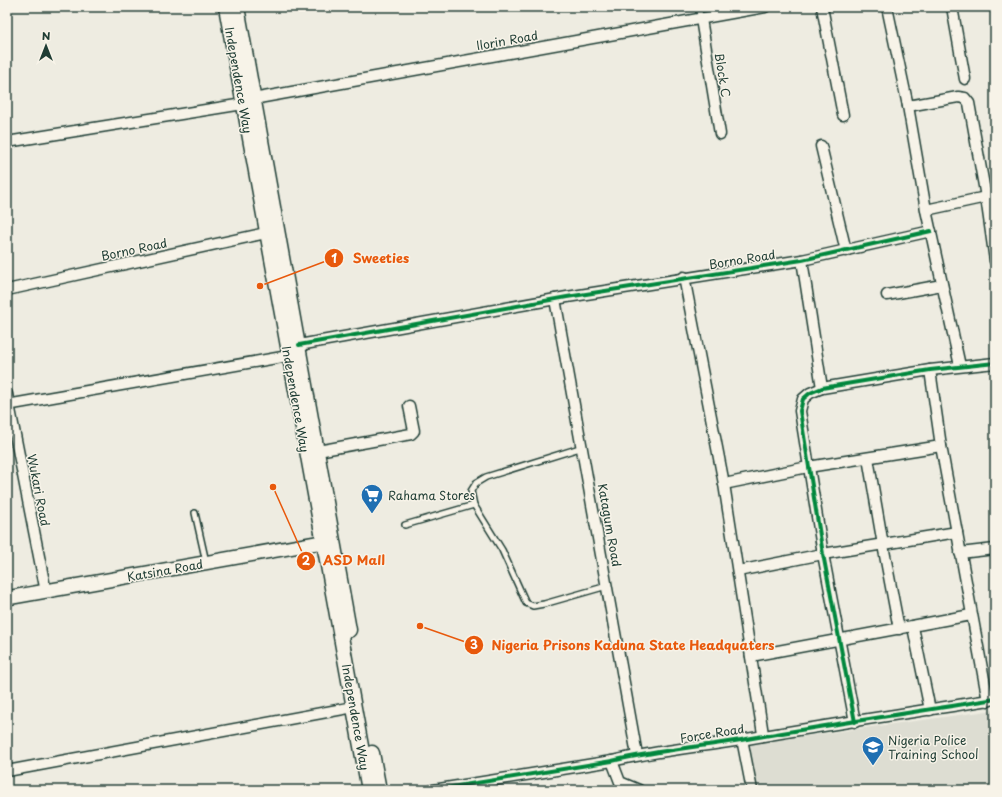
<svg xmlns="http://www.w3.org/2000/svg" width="1002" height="797" viewBox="0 0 1002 797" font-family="'Playpen Sans',sans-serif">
<rect width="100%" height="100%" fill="#eeece1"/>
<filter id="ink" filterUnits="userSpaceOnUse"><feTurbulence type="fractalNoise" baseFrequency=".025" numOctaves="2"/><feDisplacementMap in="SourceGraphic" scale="8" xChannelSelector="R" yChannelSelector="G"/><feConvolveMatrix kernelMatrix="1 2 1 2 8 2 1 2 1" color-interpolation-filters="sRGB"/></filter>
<g filter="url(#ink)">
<polygon fill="#ddddd2" points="995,710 995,790 755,790 747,744"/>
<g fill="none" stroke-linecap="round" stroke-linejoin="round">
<g stroke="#1f3d34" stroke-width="8">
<g id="service">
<polyline points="698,7 701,19"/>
<polyline points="474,505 502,550 526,603 533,606 544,604 607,586"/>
<polyline points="195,513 206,562"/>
<polyline points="405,525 474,505 471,491 476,483 486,477 583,447"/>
</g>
</g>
<g stroke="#1f3d34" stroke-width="13">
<g id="minor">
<polyline points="822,7 843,115"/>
<polyline points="887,7 908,106 926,210 960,366"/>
<polyline points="952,7 965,79"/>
<polyline points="701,19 720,134"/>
<polyline points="253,99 765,7"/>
<polyline points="908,106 958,97 965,98 969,103 986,197 995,261"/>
<polyline points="7,142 243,104"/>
<polyline points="821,146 846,251"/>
<polyline points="926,210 986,197 995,191"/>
<polyline points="802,260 822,388"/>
<polyline points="684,277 724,484 763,734"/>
<polyline points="7,290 266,233"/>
<polyline points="887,295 942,285"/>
<polyline points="555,299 637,755"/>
<polyline points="299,345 567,297 802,260 931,231"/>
<polyline points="930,370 941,446 988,701"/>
<polyline points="7,394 46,592"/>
<polyline points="7,405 288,356"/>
<polyline points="318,451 411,434 414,431 409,406"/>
<polyline points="868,458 883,545 899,629"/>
<polyline points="724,484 808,467 941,446"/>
<polyline points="960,553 995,549"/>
<polyline points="738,571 823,554 957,532"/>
<polyline points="913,627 930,710"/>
<polyline points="751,656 971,615"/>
<polyline points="855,722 823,554 800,411 803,399 810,393 822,388 930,370 995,363"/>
<polyline points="742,739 752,790"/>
<polyline points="612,761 620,782 639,790"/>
<polyline points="7,771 354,707"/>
<path d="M433 790 612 761C654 751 698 747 741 740 825 725 910 713 995 699"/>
</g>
</g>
<g stroke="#1f3d34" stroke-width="16">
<polyline id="tertiary" points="7,598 322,542"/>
</g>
<g stroke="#1f3d34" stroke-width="17">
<g id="secondary">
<polyline points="226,7 369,790"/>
<polyline points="237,7 349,630"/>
<polyline points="372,753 379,790"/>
</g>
</g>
<use href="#service" stroke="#f7f3e8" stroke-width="5"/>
<use href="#minor" stroke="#f7f3e8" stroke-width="10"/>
<use href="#tertiary" stroke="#f7f3e8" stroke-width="13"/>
<use href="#secondary" stroke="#f7f3e8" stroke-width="14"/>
<g stroke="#f7f3e8" stroke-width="6">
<g id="cycleway">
<polyline points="299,345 567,297 802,260 931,231"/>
<polyline points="855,722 823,554 800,411 803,399 810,393 822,388 930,370 995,363"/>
<path d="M433 790 612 761C654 751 698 747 741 740 825 725 910 713 995 699"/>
</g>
</g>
<use href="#cycleway" stroke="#00873e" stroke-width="4"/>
</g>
</g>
<defs>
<g id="supermarket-pin" transform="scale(1.15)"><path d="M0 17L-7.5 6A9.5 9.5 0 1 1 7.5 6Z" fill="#1f6fb2" stroke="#f7f3e8"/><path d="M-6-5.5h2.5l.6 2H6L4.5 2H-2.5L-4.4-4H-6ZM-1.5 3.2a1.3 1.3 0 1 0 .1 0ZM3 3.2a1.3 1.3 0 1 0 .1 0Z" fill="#fff"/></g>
<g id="university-pin" transform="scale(1.15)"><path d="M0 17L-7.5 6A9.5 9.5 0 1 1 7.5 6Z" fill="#1f6fb2" stroke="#f7f3e8"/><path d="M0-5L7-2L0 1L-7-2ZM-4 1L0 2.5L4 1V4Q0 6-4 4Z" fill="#fff"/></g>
</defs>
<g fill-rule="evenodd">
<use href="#supermarket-pin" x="372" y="495"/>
<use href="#university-pin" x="873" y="747"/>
</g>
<g text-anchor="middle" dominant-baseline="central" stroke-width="3" stroke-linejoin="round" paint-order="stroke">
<g font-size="12" fill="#1f3d34" stroke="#f7f3e8">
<text transform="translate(507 40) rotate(-10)">Ilorin Road</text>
<text transform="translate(723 75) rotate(81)">Block C</text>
<text transform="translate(239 80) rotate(80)">Independence Way</text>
<text transform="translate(134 249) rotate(-12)">Borno Road</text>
<text transform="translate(742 259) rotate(-9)">Borno Road</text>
<text transform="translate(296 399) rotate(80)">Independence Way</text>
<text transform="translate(39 490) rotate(79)">Wukari Road</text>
<text transform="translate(610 525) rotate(80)">Katagum Road</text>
<text transform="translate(165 570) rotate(-10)">Katsina Road</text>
<text transform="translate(356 717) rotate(80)">Independence Way</text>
<text transform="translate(712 733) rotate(-9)">Force Road</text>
</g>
<g font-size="12" fill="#1f3d34" stroke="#f7f3e8" text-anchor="start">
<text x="388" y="495">Rahama Stores</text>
<text x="888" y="740">Nigeria Police<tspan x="888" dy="14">Training School</tspan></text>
</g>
</g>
<path fill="none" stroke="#e8590c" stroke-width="1.5" d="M260 286L334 258M273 487L306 561M420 626L474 645"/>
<g fill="#e8590c" stroke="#f7f3e8" stroke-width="1.5">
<circle cx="260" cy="286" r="4"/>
<circle cx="273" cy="487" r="4"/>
<circle cx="420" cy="626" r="4"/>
<circle cx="334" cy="258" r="10"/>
<circle cx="306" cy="561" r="10"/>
<circle cx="474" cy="645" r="10"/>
</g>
<g font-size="12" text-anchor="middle" font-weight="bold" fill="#fff">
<text x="334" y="263">1</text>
<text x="306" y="565">2</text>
<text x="474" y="649">3</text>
</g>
<g font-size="13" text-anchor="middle" font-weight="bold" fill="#e8590c" stroke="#f7f3e8" stroke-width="3" stroke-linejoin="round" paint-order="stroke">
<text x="381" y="263">Sweeties</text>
<text x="354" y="565">ASD Mall</text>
<text x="633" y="650">Nigeria Prisons Kaduna State Headquaters</text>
</g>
<rect width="1002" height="797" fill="none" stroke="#f7f3e8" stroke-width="24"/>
<rect x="12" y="12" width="978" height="773" fill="none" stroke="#1f3d34" stroke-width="1.5" filter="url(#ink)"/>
<g transform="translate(46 46)" stroke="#f7f3e8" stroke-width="3" paint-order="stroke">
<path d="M0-3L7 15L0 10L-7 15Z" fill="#1f3d34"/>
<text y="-6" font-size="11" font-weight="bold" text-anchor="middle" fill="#1f3d34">N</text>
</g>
</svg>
